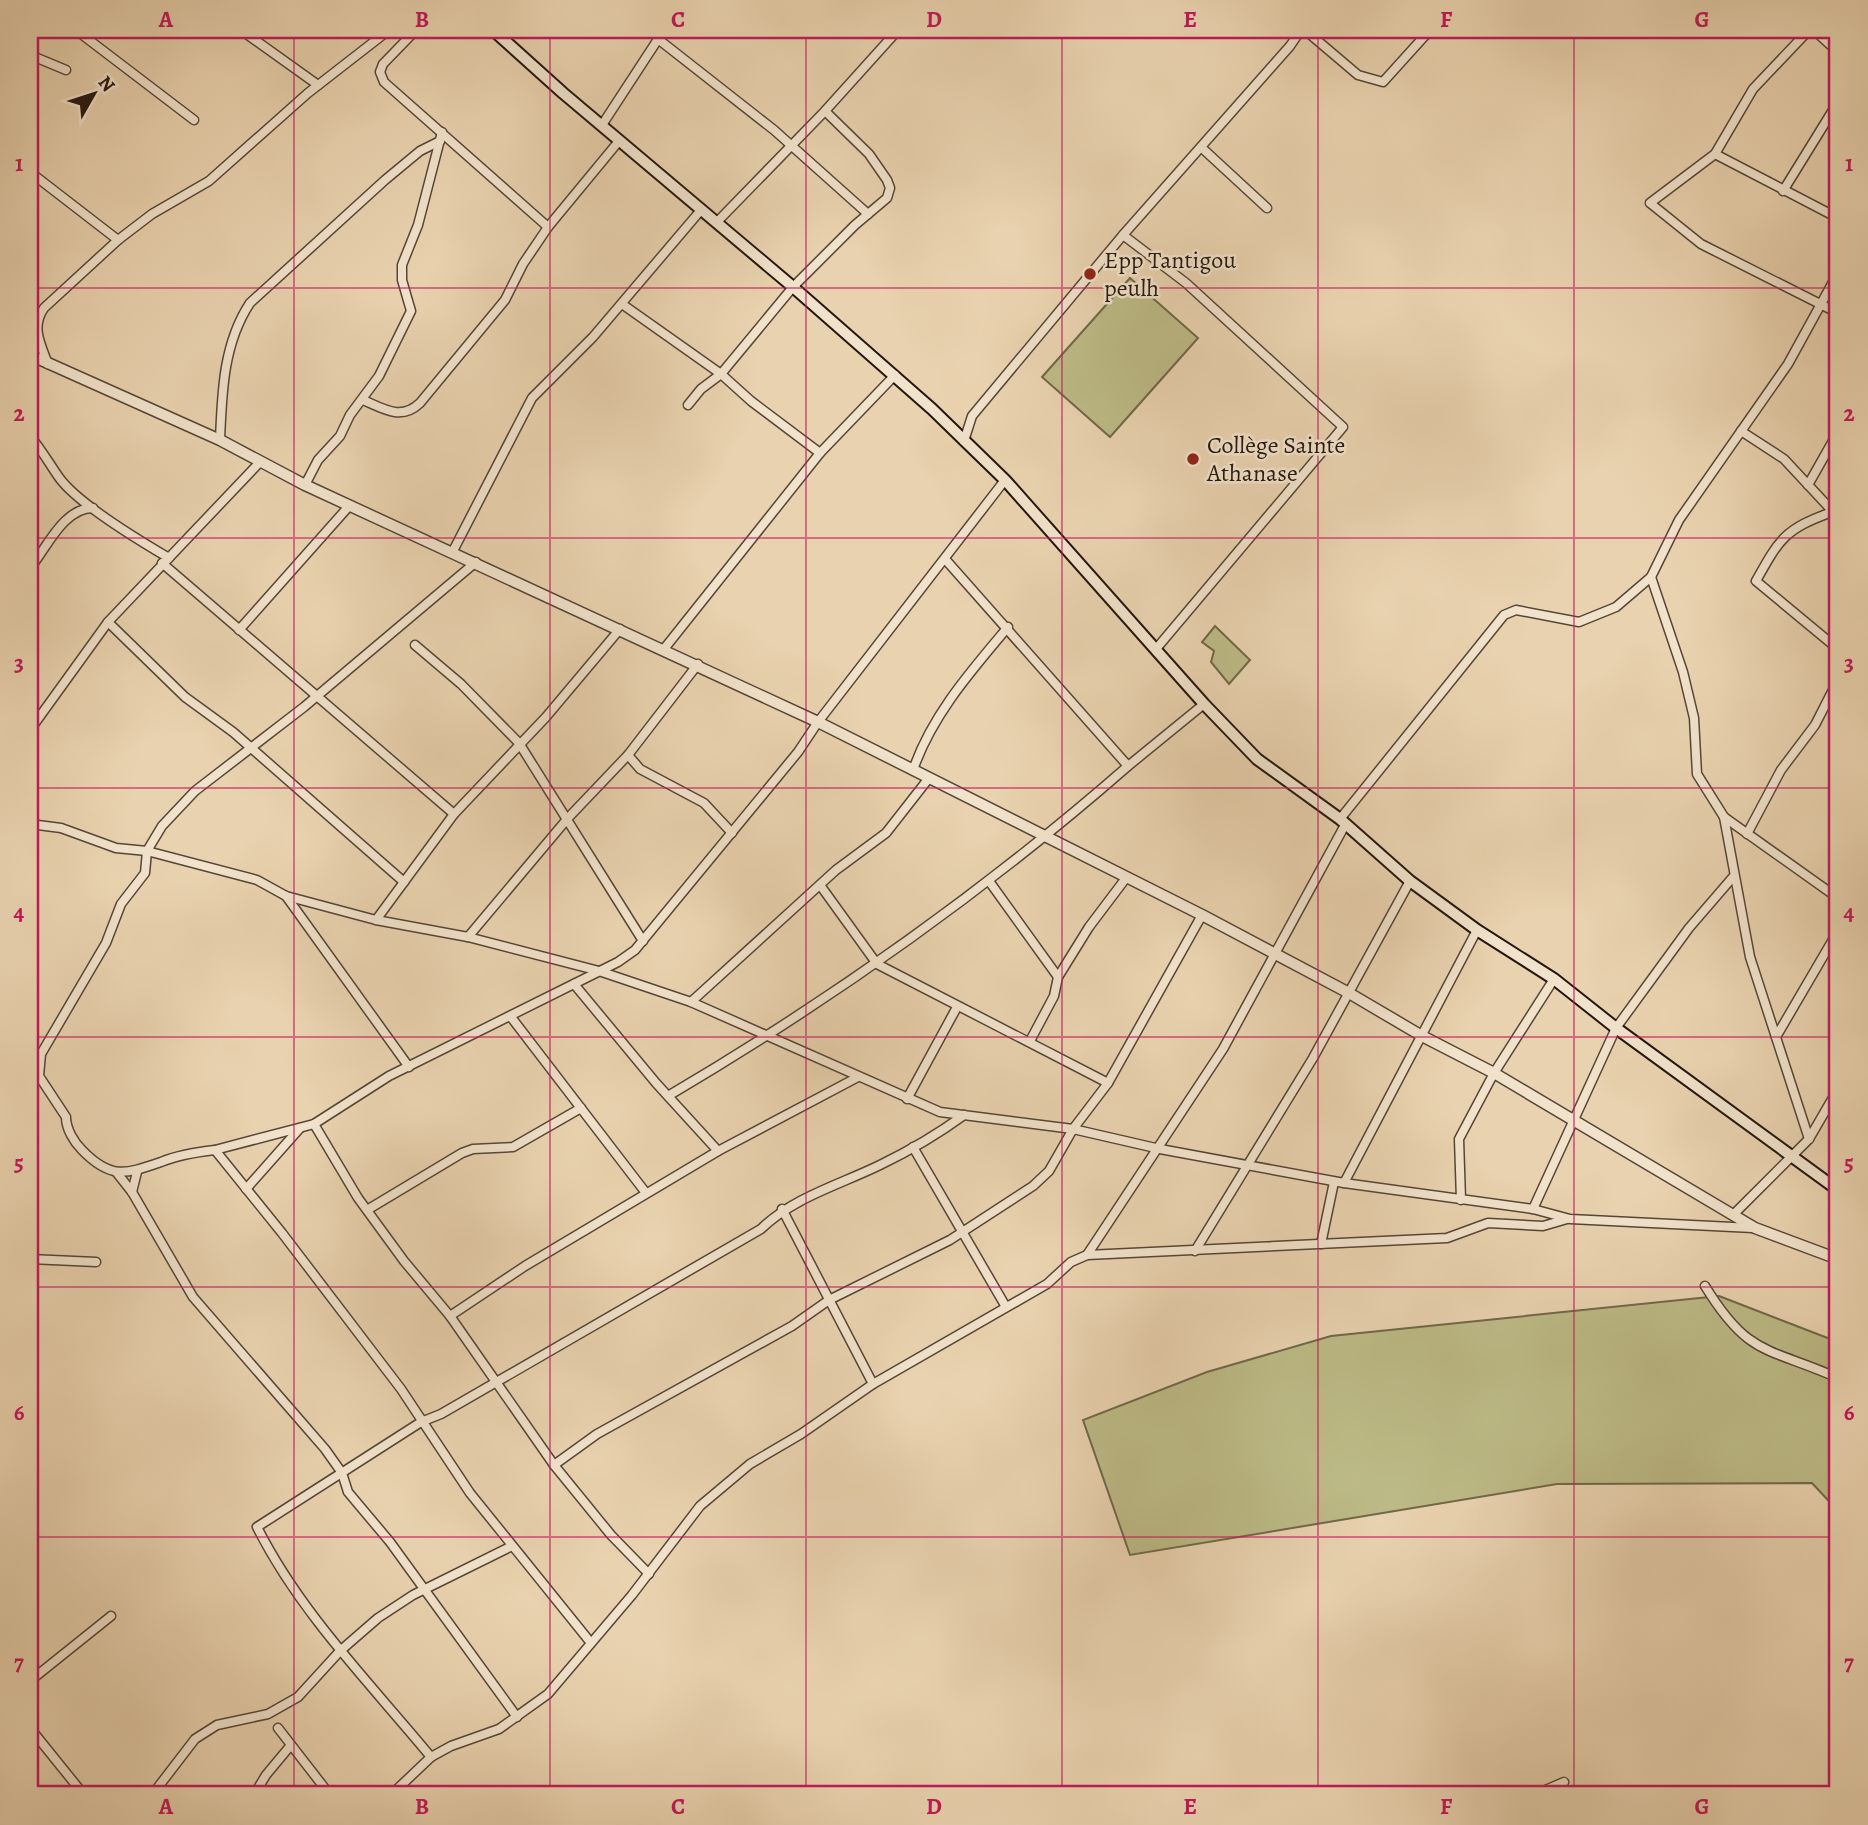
<svg xmlns="http://www.w3.org/2000/svg" width="1868" height="1825" viewBox="0 0 1868 1825" font-family="Alegreya,serif">
<rect width="100%" height="100%" fill="#e9d2af"/>
<filter id="stains"><feTurbulence type="fractalNoise" baseFrequency=".00286" numOctaves="4"/><feColorMatrix values="0 0 0 0 .2 0 0 0 0 .09 0 0 0 0 .02 0 0 0 .5 -.17"/></filter>
<radialGradient id="worn" r=".72"><stop offset=".6" stop-color="#630" stop-opacity="0"/><stop offset="1" stop-color="#630" stop-opacity=".3"/></radialGradient>
<g fill="#bcba86" stroke="#70684a" stroke-width="2">
<polygon points="1130,278 1198,338 1110,437 1042,377"/>
<polygon points="1215,626 1250,660 1229,684 1211,662 1214,651 1202,642"/>
<polygon points="1719,1296 1838,1342 1838,1511 1812,1483 1557,1484 1130,1555 1083,1420 1207,1372 1331,1336"/>
</g>
<g fill="none" stroke-linecap="round" stroke-linejoin="round">
<g stroke="#564637" stroke-width="11">
<g id="minor">
<polyline points="76,30 194,120"/>
<polyline points="241,30 318,85"/>
<polyline points="416,30 383,64 380,72 384,82 548,227"/>
<polyline points="1305,30 1358,75 1383,82 1430,30"/>
<polyline points="1809,30 1753,89 1715,154 1650,203 1701,244 1838,313"/>
<polyline points="1814,30 1838,52"/>
<polyline points="658,39 774,130 868,214"/>
<polyline points="30,55 66,70"/>
<polyline points="602,125 664,30"/>
<polyline points="1202,148 1267,208"/>
<polyline points="1715,154 1838,218"/>
<polyline points="30,172 118,240"/>
<polyline points="1783,191 1838,102"/>
<polyline points="717,222 825,111 898,30"/>
<polyline points="1123,235 1186,283 1343,427 1156,649"/>
<polyline points="30,253 33,261 30,281"/>
<polyline points="622,304 721,374 751,401 820,453"/>
<path d="M48 364C40 343 31 327 44 308L118 240 152 214 209 181 308 93 389 30"/>
<path d="M363 400C384 409 401 421 420 403L505 300 523 264 548 227 619 141"/>
<polyline points="688,405 701,389 721,374 793,287 855,225 887,198 890,188 887,180 869,154 825,111"/>
<polyline points="1741,431 1784,459 1838,517"/>
<path d="M30 436C41 449 49 463 58 476 76 503 140 541 169 558"/>
<path d="M220 440C222 393 223 344 250 303L385 180 420 151 440 141"/>
<polyline points="964,441 972,416 1123,235 1290,46 1301,30"/>
<polyline points="305,485 318,460 340,436 350,415 379,376 411,311 402,280 402,265 418,225 442,132"/>
<polyline points="1808,485 1838,432"/>
<path d="M1832 512C1785 529 1780 538 1756 581L1838 649"/>
<polyline points="453,551 532,398 593,337 701,210"/>
<polyline points="162,563 454,814"/>
<path d="M30 568C47 548 63 508 93 508"/>
<polyline points="1651,577 1683,672 1694,718 1697,774 1724,817 1750,957 1809,1139"/>
<polyline points="108,622 185,697 233,732 404,882"/>
<polyline points="239,630 350,505"/>
<polyline points="415,645 461,684 519,743 643,941"/>
<polyline points="664,649 820,453 895,375"/>
<polyline points="30,730 108,622 260,462"/>
<polyline points="628,755 640,769 704,803 732,833"/>
<polyline points="1128,766 1204,704"/>
<path d="M913 770C932 715 971 671 1008 627"/>
<polyline points="1724,817 1838,898"/>
<polyline points="1340,819 1504,615 1516,610 1579,622 1616,607 1651,577 1679,520 1788,364 1838,273"/>
<polyline points="30,824 61,828 116,848 147,851 257,880 286,896 376,920 468,937 599,971 691,1002 940,1112 1073,1129 1160,1149 1344,1183 1533,1209 1570,1219 1753,1228"/>
<polyline points="1747,834 1781,770 1815,725 1838,680"/>
<polyline points="989,881 1058,977"/>
<polyline points="820,885 877,964 1108,1083"/>
<polyline points="286,896 409,1067"/>
<polyline points="376,920 454,814 546,717 620,629"/>
<polyline points="468,937 568,818 628,755 698,664"/>
<polyline points="574,984 656,1083 718,1151 858,1077"/>
<polyline points="691,1002 836,870 886,833 929,778"/>
<polyline points="511,1017 646,1193"/>
<polyline points="1776,1037 1838,931"/>
<polyline points="1030,1041 1054,996 1058,977 1089,927 1126,878"/>
<path d="M668 1096C831 1000 985 891 1128 766L945 559"/>
<polyline points="907,1099 957,1007"/>
<polyline points="314,1124 358,1198 404,1261 450,1316 554,1465 611,1535 649,1574"/>
<polyline points="913,1147 1006,1307"/>
<path d="M215 1150C197 1152 178 1155 161 1162 126 1174 111 1180 82 1150 74 1142 66 1129 66 1117L39 1076 41 1054 106 943 121 904 145 873 147 851 162 826 195 791 304 707 476 562"/>
<polyline points="117,1173 132,1192 193,1297 325,1449 342,1473 348,1492 390,1542 517,1717"/>
<polyline points="1344,1183 1477,930"/>
<polyline points="246,1189 300,1128"/>
<polyline points="132,1192 137,1172"/>
<polyline points="1461,1200 1459,1139 1494,1073 1554,979"/>
<polyline points="782,1209 873,1384 1047,1284 1071,1262 1087,1255 1447,1238 1488,1223 1543,1226 1567,1219"/>
<polyline points="1533,1209 1616,1028 1689,928 1733,877"/>
<polyline points="367,1210 462,1153 473,1149 513,1147 581,1108"/>
<polyline points="1734,1214 1809,1139 1838,1089"/>
<polyline points="1321,1244 1334,1182"/>
<polyline points="1195,1251 1313,1058 1410,881"/>
<polyline points="1087,1255 1223,1049 1345,825"/>
<polyline points="30,1259 96,1262"/>
<path d="M1705 1286C1749 1358 1769 1347 1838 1378"/>
<polyline points="450,1316 525,1266 718,1151"/>
<polyline points="554,1465 597,1434 792,1326 829,1300 950,1240 1033,1186 1049,1171 1073,1129 1108,1083 1202,915"/>
<polyline points="591,1643 470,1493 401,1389 282,1233 215,1150 314,1124 389,1076 618,962 635,950 798,752 818,722 1005,480"/>
<polyline points="30,1681 111,1616"/>
<polyline points="30,1728 84,1795"/>
<polyline points="278,1728 330,1795"/>
<path d="M431 1757C370 1683 301 1614 257 1527L421 1422 441 1414 761 1229C794 1197 839 1185 880 1165 909 1151 938 1134 964 1115"/>
<polyline points="152,1795 195,1739 217,1725 268,1714 298,1697 340,1651 378,1618 413,1595 512,1546"/>
<polyline points="254,1795 266,1775 291,1745"/>
<polyline points="391,1795 431,1757 451,1746 499,1729 548,1694 632,1595 700,1506 750,1464 801,1434 873,1384"/>
<polyline points="1534,1795 1564,1782"/>
</g>
</g>
<g stroke="#564637" stroke-width="13">
<polyline id="tertiary" points="30,355 220,440 305,485 818,722 1202,915 1349,993 1422,1036 1494,1073 1755,1228 1838,1259"/>
</g>
<g stroke="#25170f" stroke-width="14">
<polyline id="secondary" points="493,30 563,93 793,287 932,409 1005,480 1204,704 1257,759 1340,819 1410,881 1477,930 1554,979 1616,1028 1838,1190"/>
</g>
<use href="#minor" stroke="#f1e2cb" stroke-width="8"/>
<use href="#tertiary" stroke="#f1e2cb" stroke-width="10"/>
<use href="#secondary" stroke="#f1e2cb" stroke-width="10"/>
</g>
<path fill="none" stroke="#c2185b" stroke-width="2" stroke-opacity="0.55" d="M294 30V1795M550 30V1795M806 30V1795M1062 30V1795M1318 30V1795M1574 30V1795M30 288H1838M30 538H1838M30 788H1838M30 1037H1838M30 1287H1838M30 1537H1838"/>
<g fill="#8f2418" stroke="#f1e2cb" stroke-width="2.5">
<circle cx="1090" cy="274" r="7"/>
<circle cx="1193" cy="459" r="7"/>
</g>
<g text-anchor="middle" dominant-baseline="central" stroke-width="5" stroke-linejoin="round" paint-order="stroke">
<g font-size="24" fill="#25170f" stroke="#f1e2cb" text-anchor="start">
<text x="1104" y="260">Epp Tantigou<tspan x="1104" dy="28">peulh</tspan></text>
<text x="1207" y="445">Collège Sainte<tspan x="1207" dy="28">Athanase</tspan></text>
</g>
</g>
<rect width="1868" height="1825" fill="none" stroke="#e9d2af" stroke-width="77"/>
<g transform="translate(94 94) rotate(51)" stroke="#f1e2cb" stroke-width="5" paint-order="stroke">
<path d="M0-5L12 26L0 18L-12 26Z" fill="#25170f"/>
<text y="-10" font-size="19" font-weight="bold" text-anchor="middle" fill="#25170f">N</text>
</g>
<rect x="38" y="38" width="1791" height="1748" fill="none" stroke="#c2185b" stroke-width="2.5"/>
<g font-size="23" text-anchor="middle" font-weight="bold" fill="#c2185b">
<text x="166" y="27">A</text>
<text x="422" y="27">B</text>
<text x="678" y="27">C</text>
<text x="934" y="27">D</text>
<text x="1190" y="27">E</text>
<text x="1446" y="27">F</text>
<text x="1702" y="27">G</text>
<text x="19" y="171">1</text>
<text x="1849" y="171">1</text>
<text x="19" y="421">2</text>
<text x="1849" y="421">2</text>
<text x="19" y="671">3</text>
<text x="1849" y="671">3</text>
<text x="19" y="920">4</text>
<text x="1849" y="920">4</text>
<text x="19" y="1170">5</text>
<text x="1849" y="1170">5</text>
<text x="19" y="1420">6</text>
<text x="1849" y="1420">6</text>
<text x="19" y="1670">7</text>
<text x="1849" y="1670">7</text>
<text x="166" y="1814">A</text>
<text x="422" y="1814">B</text>
<text x="678" y="1814">C</text>
<text x="934" y="1814">D</text>
<text x="1190" y="1814">E</text>
<text x="1446" y="1814">F</text>
<text x="1702" y="1814">G</text>
</g>
<rect width="100%" height="100%" filter="url(#stains)"/>
<rect width="100%" height="100%" fill="url(#worn)"/>
</svg>
